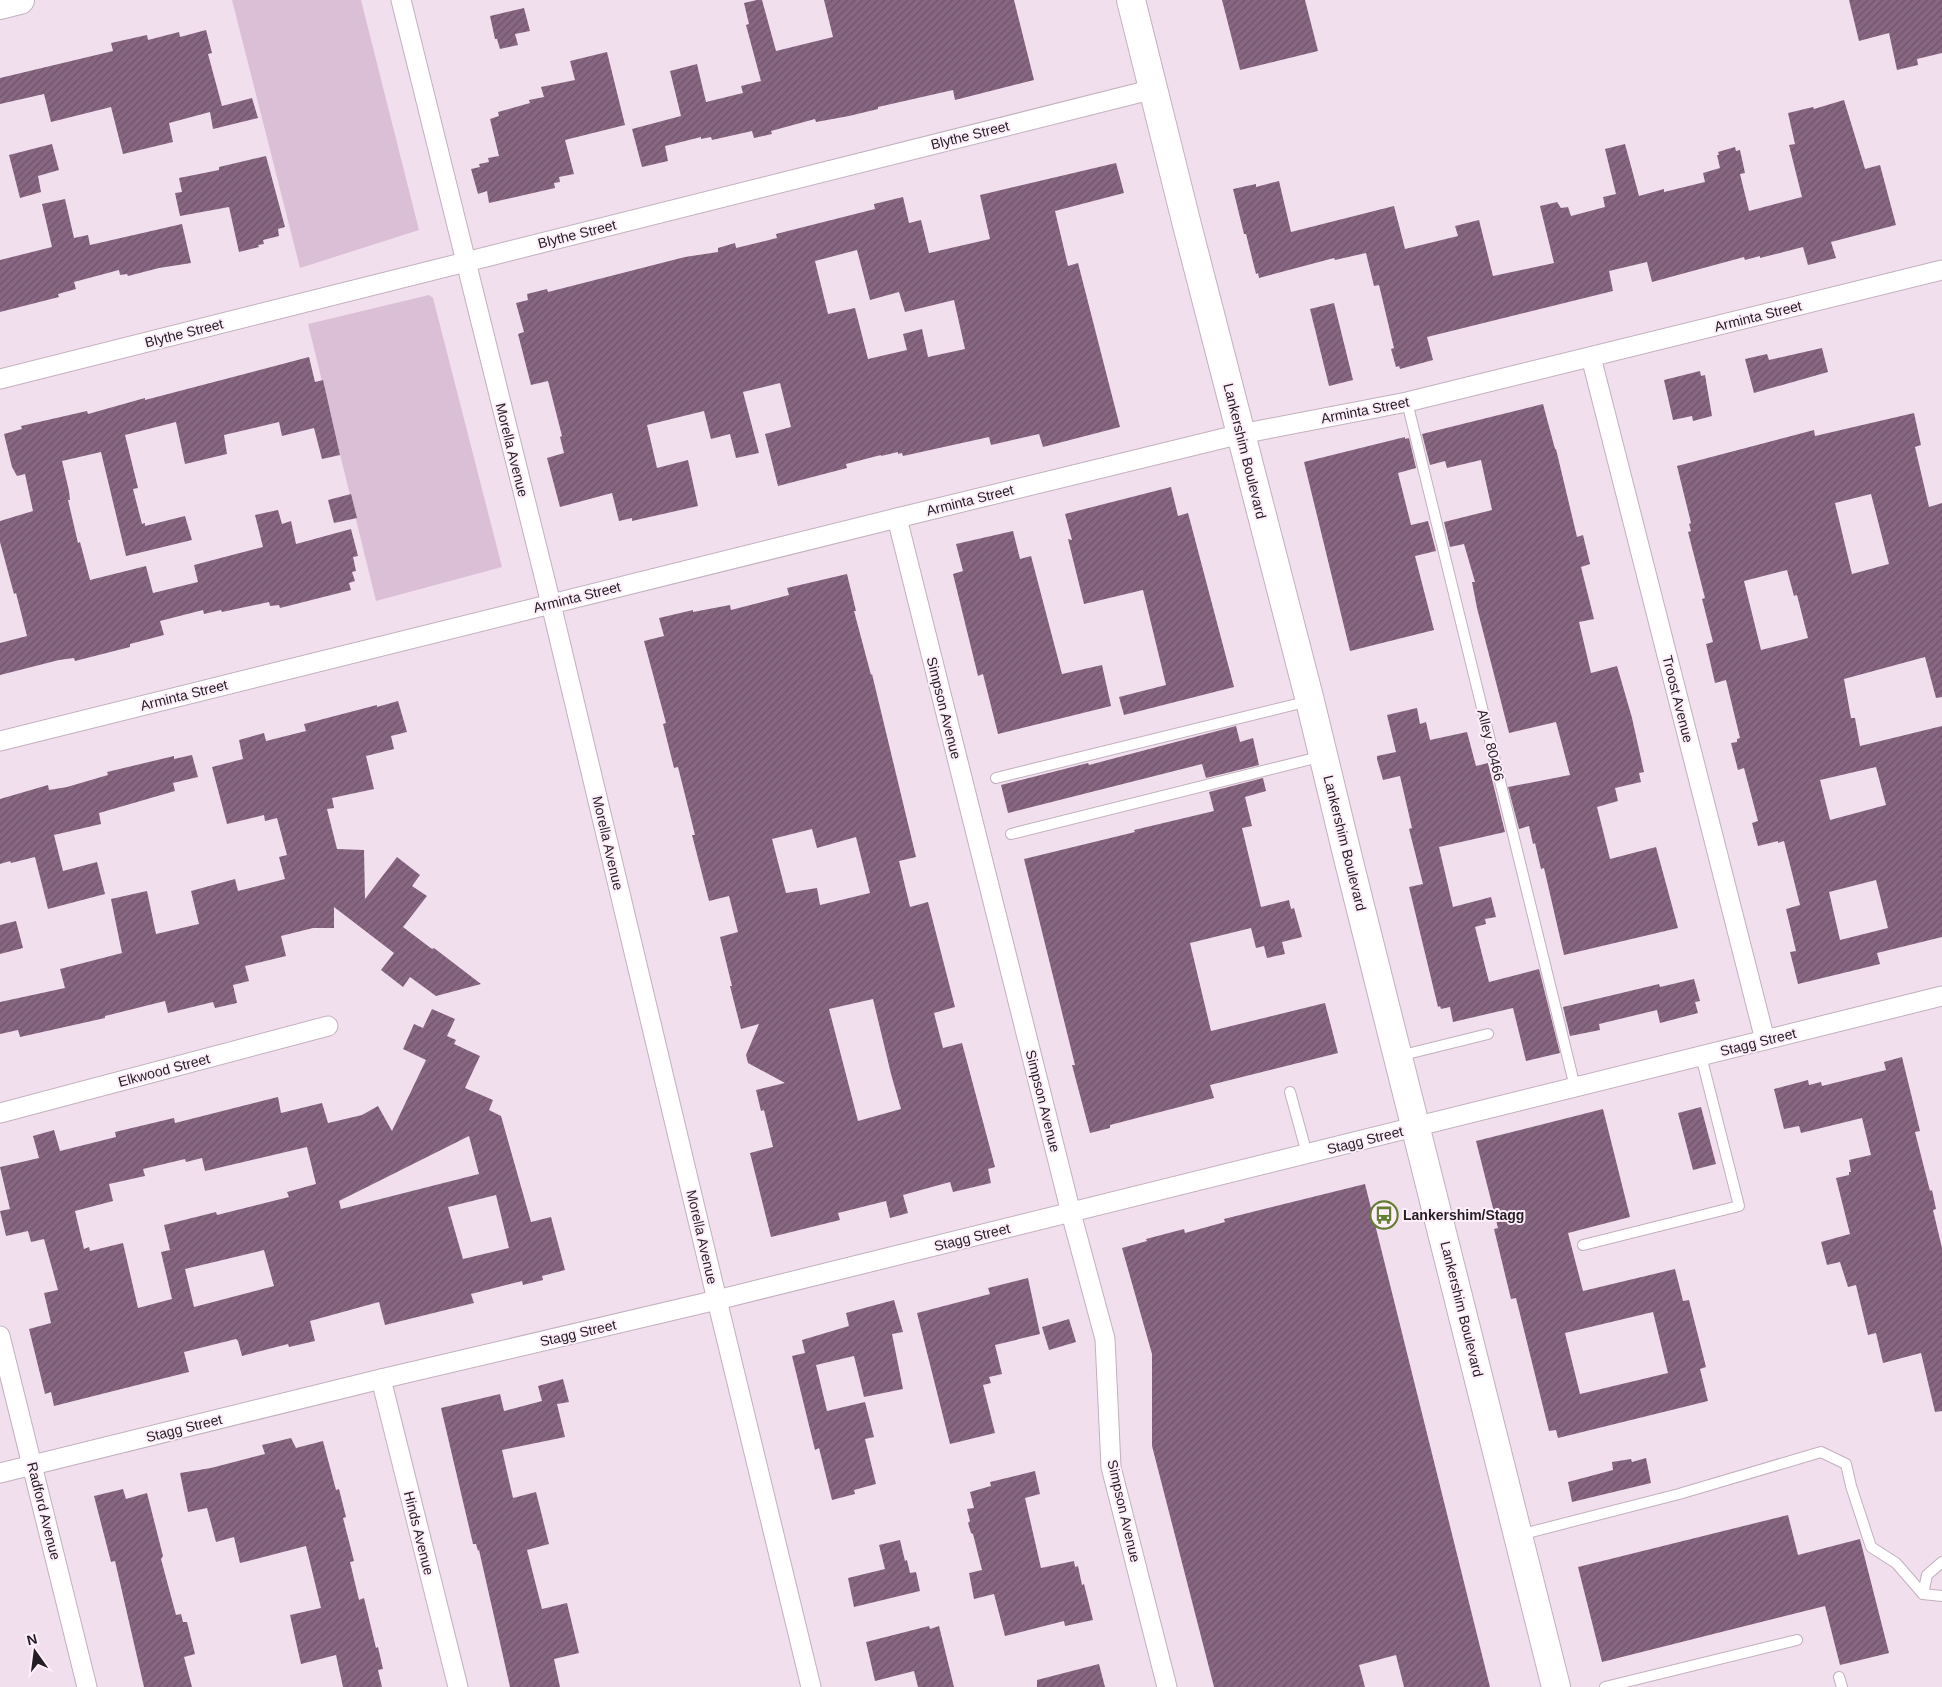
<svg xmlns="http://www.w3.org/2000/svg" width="1942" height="1687" viewBox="0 0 1942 1687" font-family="Helvetica,sans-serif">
<defs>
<pattern id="building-hatch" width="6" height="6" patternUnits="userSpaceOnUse" patternTransform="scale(1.25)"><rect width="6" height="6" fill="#886782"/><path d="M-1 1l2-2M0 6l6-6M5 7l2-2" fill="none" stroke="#6f546a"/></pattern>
</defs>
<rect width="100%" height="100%" fill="#f2dfee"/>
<g fill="#dbbfd6">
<polygon points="232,0 361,0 419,230 300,268"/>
<polygon points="429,295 433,298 502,567 376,601 308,324"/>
</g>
<g fill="url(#building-hatch)" fill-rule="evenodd">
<polygon points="757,0 762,0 776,51 833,37 824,0 1014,0 1034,80 955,100 953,90 878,107 878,109 849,116 816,122 815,119 771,131 772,134 754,138 752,131 712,140 711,137 701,139 701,137 665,146 668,161 642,167 632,129 681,116 670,71 697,64 706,102 743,93 741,86 761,81 746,25 749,24 744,3"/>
<polygon points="1222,0 1305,0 1318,51 1240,70"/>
<polygon points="1849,0 1942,0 1942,53 1917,59 1918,65 1897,70 1889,33 1859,41"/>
<polygon points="524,8 530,31 515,34 518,45 500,49 497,39 495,39 490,16"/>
<polygon points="206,30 212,53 208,54 222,106 252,98 258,118 213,129 210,112 169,123 173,142 123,154 111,107 51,122 44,94 0,104 0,78 113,51 111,43 147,35 148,40 179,32 180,37"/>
<polygon points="607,52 625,125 565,140 574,174 559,177 560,182 554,183 555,188 489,203 487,191 478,194 471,169 480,167 479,164 489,162 488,158 499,156 490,119 499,116 498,112 530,103 529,100 544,97 541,87 575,80 570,61"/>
<polygon points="1844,100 1865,169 1880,165 1896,225 1831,242 1836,258 1808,265 1803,247 1760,258 1760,256 1745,260 1744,257 1652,282 1647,262 1609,271 1613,291 1427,337 1433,360 1400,369 1399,366 1396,367 1391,349 1394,348 1379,285 1374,286 1366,253 1335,260 1334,258 1259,278 1258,273 1256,274 1246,234 1244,234 1233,189 1256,184 1256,187 1279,181 1291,232 1394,206 1405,249 1458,236 1455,226 1479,220 1493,276 1554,263 1540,206 1557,202 1561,208 1568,207 1571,216 1605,207 1603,197 1616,194 1605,149 1625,144 1639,196 1664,189 1664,192 1705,182 1703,173 1720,168 1717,155 1719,155 1718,152 1735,147 1736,151 1740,150 1745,173 1740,174 1749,211 1802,197 1789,145 1795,144 1788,113 1813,107 1814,109"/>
<polygon points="52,144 59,170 38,176 41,192 20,198 9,155"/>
<polygon points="266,156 285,227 278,229 279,236 263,240 264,244 258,245 259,247 239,252 229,207 180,216 175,193 182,192 179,178 219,170 219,167"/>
<path d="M1116 163 1124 193 1055 211 1068 266 1078 263 1120 427 1043 447 1039 434 991 445 989 437 903 456 902 453 898 454V452L881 456V455L846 464 847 468 778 486 765 434 791 427 780 383 743 392 759 453 736 458 730 434 711 439 704 411 647 425 657 468 688 460 698 506 632 521V518L619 521 612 493 560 507 547 458 564 453 560 437 562 436 561 432 548 381 531 385 518 334 524 332 516 303 528 300 527 294 547 289 548 292 685 257 718 252V248L735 243 736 248 777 238 776 234 875 209 874 204 903 197 909 223 921 220 929 253 990 239 980 195ZM857 250 870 300 899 292 905 312 954 300 965 349 928 357 922 329 903 334 907 350 868 359 855 308 828 314 815 261Z"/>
<polygon points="65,199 74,238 88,235 90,245 182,224 191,263 159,268 128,276 127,274 120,275 119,270 74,282 76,289 58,294 59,297 0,312 0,260 52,247 42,204"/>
<polygon points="1334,303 1353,380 1329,386 1310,309"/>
<polygon points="1822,348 1828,372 1754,393 1745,359 1767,354 1769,360"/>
<polygon points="309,357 315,382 323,380 340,455 322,459 314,428 282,436 279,422 224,435 227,454 185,464 176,422 125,435 138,488 133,489 142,524 145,523 145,526 185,516 192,540 126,556 101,452 62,461 69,491 70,500 68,500 78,543 80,542 90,580 146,566 153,593 198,582 194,565 263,547 255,515 278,510 282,524 291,521 296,544 351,529 358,556 353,557 356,571 352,572 355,581 349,583 351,590 280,608 279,605 270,606 269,602 222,612 221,610 204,614 203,610 160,621 164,635 130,644 130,647 75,661 74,658 59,660 0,675 0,643 27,636 16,593 14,594 0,542 0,521 33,511 25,474 17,476 12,467 4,434 22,429 21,426 87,411 88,414 145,398 145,400"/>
<polygon points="1700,371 1701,376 1705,375 1712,416 1693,421 1692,416 1673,420 1664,380"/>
<polygon points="1543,404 1555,449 1556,449 1577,537 1583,535 1590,564 1581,567 1594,619 1579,622 1591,673 1617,666 1632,718 1644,772 1639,773 1641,782 1615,788 1618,801 1597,807 1610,859 1656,847 1678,928 1564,955 1544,868 1541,869 1535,843 1533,844 1529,826 1519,829 1508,787 1570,775 1556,722 1509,733 1477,608 1472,582 1475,582 1464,544 1450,547 1444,522 1492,510 1481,460 1447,468 1445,461 1430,465 1422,434"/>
<path d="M1914 413 1921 445 1915 447 1929 507 1942 503V697L1936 698 1925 657 1844 679 1851 718H1855L1860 746 1942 726V937L1877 953 1880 964 1798 984 1790 952 1796 951 1786 909 1800 905 1784 841 1778 843V841L1758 846 1752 823 1758 821 1744 768 1738 770 1731 743 1737 742V739L1740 738 1726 680 1715 683 1706 644 1713 642 1702 599 1705 598 1688 532 1691 531 1689 524 1691 523 1677 466 1814 430 1815 436ZM1871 494 1889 564 1852 574 1835 503ZM1787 570 1794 596 1797 595 1808 638 1761 650 1744 581ZM1876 767 1886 805 1830 820 1820 780ZM1876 880 1888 928 1840 940 1829 892Z"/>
<polygon points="1405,437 1405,439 1409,438 1416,468 1398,473 1411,525 1428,521 1436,551 1415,556 1434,630 1350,651 1304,462"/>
<polygon points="1171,487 1178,516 1188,513 1234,687 1124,715 1119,697 1166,685 1143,590 1084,604 1068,539 1072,540 1065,514"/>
<polygon points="351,494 357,518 334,523 328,500"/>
<polygon points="1013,531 1020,559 1031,556 1062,674 1102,665 1111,706 998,734 983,674 978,676 953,574 963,571 956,544"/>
<path d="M847 574 856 611H854L871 675 872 674 916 857 899 861 910 907 928 902 955 1007 934 1013 943 1048 962 1043 995 1167 988 1169 991 1183 953 1192 950 1182 903 1195 908 1213 890 1218 886 1201 838 1213 840 1220 771 1237 750 1153 773 1147 764 1110 761 1111 756 1090 785 1083 748 1063 746 1055 759 1024 741 1029 730 986H732L720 937 738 932 729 896 709 901 692 835H695L678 767 674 768 663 724 666 723 644 641 664 636 659 618 693 610V612L730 605 731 610 789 595 787 588ZM812 829 817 848 856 837 870 893 820 905 817 888 786 893 772 839ZM873 999 891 1074 901 1109 858 1121 829 1009Z"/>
<polygon points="398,701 407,732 391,736 394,749 366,756 374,789 332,798 334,808 327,809 337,849 364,850 365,899 397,857 420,875 412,886 427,896 403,927 432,949 434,948 481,984 436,996 410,977 403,987 381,970 394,953 334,907 334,928 313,928 281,936 286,956 245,966 249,981 233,985 237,1003 215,1008 213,1002 168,1013 165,1001 105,1016 105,1018 20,1037 18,1030 0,1034 0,1002 65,988 60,969 122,953 111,899 147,891 156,934 199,924 191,891 235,879 238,891 285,879 279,857 287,855 277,818 265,821 264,815 227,824 212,767 243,759 239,740 264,733 266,741 306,731 304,724 377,705 377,707"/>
<polygon points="1417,708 1420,724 1426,722 1430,740 1467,732 1476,766 1488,763 1505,832 1439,847 1453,907 1491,897 1496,917 1485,919 1486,924 1475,927 1489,982 1539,969 1560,1053 1526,1061 1513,1008 1453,1022 1450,1007 1441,1009 1440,1006 1438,1007 1409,887 1423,884 1409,829 1412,828 1400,776 1383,780 1377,759 1377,756 1396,752 1387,715"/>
<polygon points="1236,726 1240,742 1253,738 1259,765 1206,778 1202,764 1008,813 1001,785 1088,763 1089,765"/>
<polygon points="192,755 198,777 173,783 175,791 99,813 101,824 54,835 63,871 97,862 105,894 48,909 35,857 11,863 10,861 0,864 0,799 48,785 49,790 67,787 108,775 107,772 174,756 174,759"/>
<polygon points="1263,778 1266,791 1245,797 1252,826 1242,828 1261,907 1289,900 1291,909 1294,908 1302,937 1282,942 1285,954 1267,958 1264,946 1256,948 1251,928 1190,943 1211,1031 1325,1003 1338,1053 1210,1085 1214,1098 1110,1125 1110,1128 1090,1133 1072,1065 1075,1065 1024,859 1135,832 1134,830 1214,811 1209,792"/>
<polygon points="16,921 23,948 0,954 0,925"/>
<polygon points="1694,979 1700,1001 1695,1002 1698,1013 1660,1023 1657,1010 1599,1024 1600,1030 1570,1036 1563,1007 1659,984 1660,987"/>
<path d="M432 1009 455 1019 447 1036 456 1040 454 1044 480 1056 465 1088 493 1100 489 1110 501 1116 531 1222 551 1217 565 1270 542 1276 543 1280 523 1285 522 1281 471 1294 474 1303 385 1325 379 1302 310 1321 315 1341 289 1347 288 1344 242 1356 238 1341 236 1339 184 1352 189 1372 54 1406 51 1392 45 1394 29 1329 51 1323 44 1293 58 1290 44 1239 31 1242 28 1231 6 1236 0 1211 10 1209 0 1167 39 1158 33 1136 54 1130 60 1151 116 1137 115 1132 174 1118 175 1123 278 1097 281 1113 322 1103 328 1123 362 1115 378 1106 392 1131 426 1060 403 1049 414 1024 423 1028ZM469 1136 479 1174 341 1209 339 1201ZM307 1147 316 1184 287 1192 289 1197 217 1215 216 1212 164 1225 170 1250 161 1252 172 1299 138 1308 123 1243 90 1251 89 1247 84 1249 75 1211 113 1201 109 1184 145 1176 143 1169 185 1159 186 1162 202 1158 205 1171ZM496 1195 509 1248 463 1259 448 1207ZM264 1250 274 1286 194 1307 185 1269Z"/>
<polygon points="1902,1057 1920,1131 1915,1132 1930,1191 1932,1190 1936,1209 1933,1210 1942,1248 1942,1411 1935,1412 1921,1353 1883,1363 1876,1333 1868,1335 1856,1285 1848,1287 1840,1262 1827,1265 1821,1242 1850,1234 1836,1178 1849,1175 1849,1172 1851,1172 1849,1160 1871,1155 1862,1118 1801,1133 1799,1126 1784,1129 1774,1089 1808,1080 1809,1085 1821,1082 1822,1086 1886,1070 1884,1062"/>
<polygon points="1701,1107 1716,1164 1693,1170 1678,1113"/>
<path d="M1603 1109 1630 1217 1568 1233 1583 1291 1675 1269 1683 1301 1689 1300 1706 1367 1700 1369 1708 1401 1558 1438 1556 1430 1549 1431 1516 1298 1511 1299 1494 1229 1498 1228 1476 1141ZM1653 1312 1668 1373 1580 1394 1565 1333Z"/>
<polygon points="1365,1184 1490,1687 1404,1687 1396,1655 1359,1665 1365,1687 1214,1687 1152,1446 1152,1354 1122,1248 1147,1241 1146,1239 1184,1229 1185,1233 1225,1222 1224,1219"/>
<polygon points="1028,1278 1040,1334 995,1345 1002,1374 989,1377 991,1383 983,1385 995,1433 950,1444 917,1313 990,1294 988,1288"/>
<polygon points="894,1300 903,1332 892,1334 903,1389 864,1397 854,1356 816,1365 827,1411 865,1402 874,1437 865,1439 876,1484 854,1490 855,1494 832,1500 819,1448 815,1450 792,1356 805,1353 802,1340 849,1326 846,1313"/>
<polygon points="1069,1319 1076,1342 1049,1350 1042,1327"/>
<polygon points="563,1379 569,1402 557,1404 565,1437 502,1450 513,1498 536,1492 549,1544 527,1550 542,1609 567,1603 579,1653 554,1659 560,1687 510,1687 479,1550 478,1551 476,1544 473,1544 441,1408 500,1394 504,1411 542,1401 538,1386"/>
<polygon points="291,1438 296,1448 323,1441 336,1490 339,1489 346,1517 343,1518 354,1561 350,1562 359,1600 364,1598 376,1648 378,1647 383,1669 378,1670 382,1687 343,1687 336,1655 301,1664 290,1615 321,1608 306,1546 240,1563 234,1537 216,1542 207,1508 188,1512 180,1473 211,1468 265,1454 262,1445"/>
<polygon points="1646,1458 1651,1483 1572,1502 1568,1482 1613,1470 1612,1462 1631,1459 1632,1462"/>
<polygon points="1035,1471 1040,1494 1025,1498 1041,1568 1074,1561 1075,1567 1078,1566 1082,1585 1084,1584 1093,1620 1065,1626 1064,1621 1005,1636 994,1594 974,1599 969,1573 982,1570 973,1534 971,1533 968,1523 970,1521 967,1509 974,1508 970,1492 991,1486 990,1482"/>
<polygon points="123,1489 126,1499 147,1493 163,1556 161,1559 169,1589 176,1615 181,1614 183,1622 187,1622 195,1654 184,1657 192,1687 144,1687 115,1561 111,1562 94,1496"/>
<polygon points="1788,1515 1798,1555 1860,1539 1889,1653 1840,1665 1825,1606 1602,1662 1578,1567"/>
<polygon points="900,1540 905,1561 907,1560 910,1573 916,1572 920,1591 854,1607 848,1578 885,1569 879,1545"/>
<polygon points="929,1626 930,1629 939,1626 954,1687 918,1687 914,1671 875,1681 866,1642"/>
<polygon points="1099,1664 1105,1687 1037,1687 1037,1680"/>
</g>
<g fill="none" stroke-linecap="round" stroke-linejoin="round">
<g stroke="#c2b0be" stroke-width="12">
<g id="service">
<polyline points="1407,402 1575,1087"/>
<polyline points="996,778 1309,701"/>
<polyline points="1011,834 1323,756"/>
<polyline points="1399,1056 1488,1034"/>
<polyline points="1290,1092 1307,1154"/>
<polyline points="1583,1245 1739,1206 1701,1056"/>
<polyline points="1519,1535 1679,1494 1821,1452 1846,1464 1851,1486 1871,1547 1896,1563 1923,1594 1942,1596"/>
<polyline points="1923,1594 1927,1575 1942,1562"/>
<polyline points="1839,1677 1842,1687"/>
<polyline points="1605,1687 1797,1640"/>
</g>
</g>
<g stroke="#c2b0be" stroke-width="21">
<g id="minor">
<polyline points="401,0 551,604 717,1300 811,1687"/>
<polyline points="1591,357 1765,1040"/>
<polyline points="0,379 1154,89"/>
<polyline points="897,518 1071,1213 1105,1339 1111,1467 1167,1687"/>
<polyline points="0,741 897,518 1241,434 1407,402 1942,270"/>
<polyline points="0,1113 328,1026"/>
<polyline points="0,1336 87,1687"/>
<polyline points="381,1379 458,1687"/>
<polyline points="0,1473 381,1379 717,1300 1942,996"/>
</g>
</g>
<g stroke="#c2b0be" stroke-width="30">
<polyline id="secondary" points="0,5 20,0"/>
</g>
<g stroke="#c2b0be" stroke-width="30">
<polyline id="primary" points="1131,0 1187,225 1310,701 1350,866 1556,1687"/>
</g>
<use href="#service" stroke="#fff" stroke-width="10"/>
<use href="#minor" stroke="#fff" stroke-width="19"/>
<use href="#secondary" stroke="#fff" stroke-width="28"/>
<use href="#primary" stroke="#fff" stroke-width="28"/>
</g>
<defs>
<g id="bus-ring" transform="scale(1.4375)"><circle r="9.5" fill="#fdeefa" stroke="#637e31" stroke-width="1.5"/><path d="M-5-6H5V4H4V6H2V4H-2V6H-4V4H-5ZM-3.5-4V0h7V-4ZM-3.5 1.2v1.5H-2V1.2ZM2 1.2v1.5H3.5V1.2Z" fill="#637e31"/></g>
</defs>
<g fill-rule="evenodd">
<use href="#bus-ring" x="1384" y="1215"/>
</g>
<g text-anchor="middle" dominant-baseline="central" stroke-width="4" stroke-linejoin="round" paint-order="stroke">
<g font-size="14" fill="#241d23" stroke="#fdeefa">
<text transform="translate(970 135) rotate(-14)">Blythe Street</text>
<text transform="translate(577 234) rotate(-14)">Blythe Street</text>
<text transform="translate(1758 316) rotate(-14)">Arminta Street</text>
<text transform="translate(184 333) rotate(-14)">Blythe Street</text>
<text transform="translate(1365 410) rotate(-11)">Arminta Street</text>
<text transform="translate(512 450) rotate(76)">Morella Avenue</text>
<text transform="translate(1245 451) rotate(76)">Lankershim Boulevard</text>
<text transform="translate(970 500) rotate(-14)">Arminta Street</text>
<text transform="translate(577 597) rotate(-14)">Arminta Street</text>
<text transform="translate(184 695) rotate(-14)">Arminta Street</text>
<text transform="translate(1678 699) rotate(76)">Troost Avenue</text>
<text transform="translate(944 708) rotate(76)">Simpson Avenue</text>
<text transform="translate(1491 745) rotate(76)">Alley 80466</text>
<text transform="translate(608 843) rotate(77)">Morella Avenue</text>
<text transform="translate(1345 843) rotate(76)">Lankershim Boulevard</text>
<text transform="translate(1758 1042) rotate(-14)">Stagg Street</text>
<text transform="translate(164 1070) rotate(-15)">Elkwood Street</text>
<text transform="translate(1043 1101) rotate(76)">Simpson Avenue</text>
<text transform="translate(1365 1140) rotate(-14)">Stagg Street</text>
<text transform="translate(702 1237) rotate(77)">Morella Avenue</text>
<text transform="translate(972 1237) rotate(-14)">Stagg Street</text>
<text transform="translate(1462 1309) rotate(76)">Lankershim Boulevard</text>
<text transform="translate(578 1333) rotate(-13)">Stagg Street</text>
<text transform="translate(184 1428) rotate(-14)">Stagg Street</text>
<text transform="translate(44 1511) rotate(76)">Radford Avenue</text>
<text transform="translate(1124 1511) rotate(77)">Simpson Avenue</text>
<text transform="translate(419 1533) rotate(76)">Hinds Avenue</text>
</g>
<g font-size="14" font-weight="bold" fill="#241d23" stroke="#fdeefa" text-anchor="start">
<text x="1403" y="1215">Lankershim/Stagg</text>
</g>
</g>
<g transform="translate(35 1652) rotate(346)" stroke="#fdeefa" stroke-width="4" paint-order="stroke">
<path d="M0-4L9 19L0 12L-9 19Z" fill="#241d23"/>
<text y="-8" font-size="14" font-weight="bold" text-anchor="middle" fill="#241d23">N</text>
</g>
</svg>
